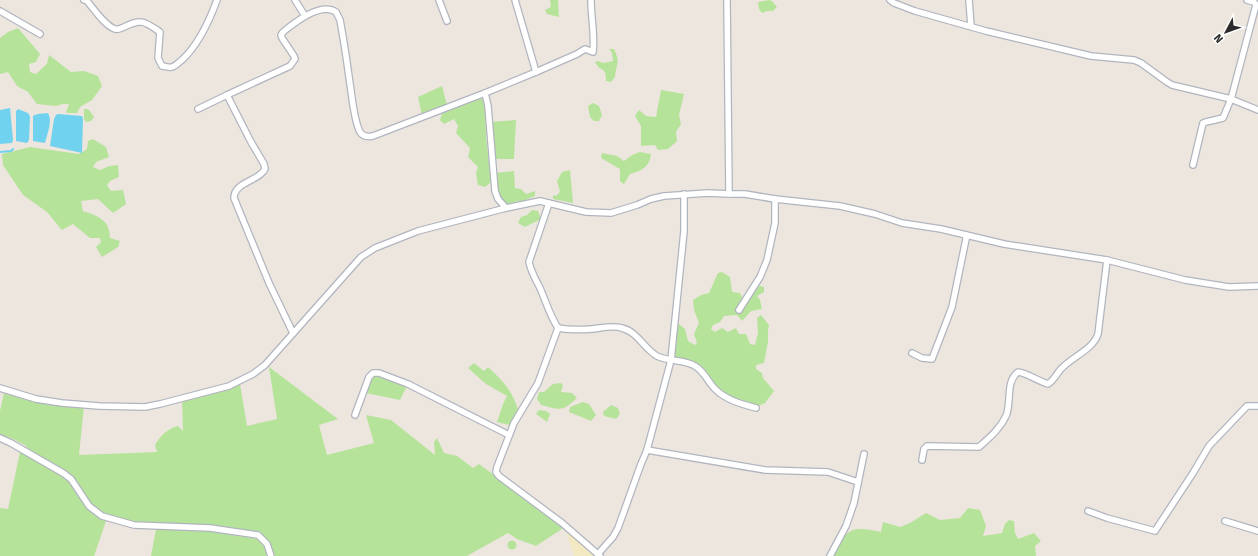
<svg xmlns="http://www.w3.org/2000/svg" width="1258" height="556" viewBox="0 0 1258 556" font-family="'Fira Sans',sans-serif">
<rect width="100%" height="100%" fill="#ede6de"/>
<g fill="#b6e39a">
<polygon points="550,0 558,0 559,17 547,14 545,10 551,7"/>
<polygon points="769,0 772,1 777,7 773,11 767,11 762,13 759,9 758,2"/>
<polygon points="18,28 40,54 36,62 29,64 30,72 36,74 47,64 49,55 71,72 84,71 98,76 102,86 92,100 80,107 77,113 68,113 66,112 69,104 63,104 56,106 37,104 28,92 17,86 8,72 1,74 0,73 0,38 8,32"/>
<path d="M609 49H614C621 63 616 64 615 77L611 82 606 81C606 74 606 70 599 68L595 62 598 61 603 63 613 61 612 53Z"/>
<polygon points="442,86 447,105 422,115 418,97"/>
<polygon points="661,90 684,94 679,115 681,124 676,132 677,141 668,149 658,150 655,145 641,146 641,126 635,116 639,110 646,116 656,117"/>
<polygon points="479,98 484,99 485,105 486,136 491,182 485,187 478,185 476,173 478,167 468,157 470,148 456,133 458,126 454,119 444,124 440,120 442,113"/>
<polygon points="593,103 599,106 602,115 599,121 594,121 590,117 588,106"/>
<polygon points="84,109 87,109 90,111 94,117 91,121 86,122 84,119"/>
<polygon points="516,120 514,159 494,159 491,122"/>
<path d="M93 139 106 147 109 157 96 162 93 167 100 170 109 166 118 165 119 177 110 181 107 185 111 191 123 190 126 204 113 213 98 199 81 201 83 211C98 216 110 220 110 238L120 241 118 247 102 257 96 247 101 242 100 238H90L73 224 62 230 47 212 23 195 3 165 2 154 30 147 79 154 87 149 88 141Z"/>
<path d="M640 152 651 154C650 167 641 171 630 174L624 184 620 181V169L601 158 602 153 617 156 624 161 632 155Z"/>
<polygon points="570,170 573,203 553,199 553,195 556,196 560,192 557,181 562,172"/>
<polygon points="514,171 515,188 521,189 526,194 535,191 535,196 523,201 516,201 516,203 508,204 503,202 498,193 495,173"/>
<polygon points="532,210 538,211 541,219 525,227 518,223 521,217 527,215"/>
<polygon points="722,272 730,277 732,292 740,293 743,299 756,285 764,287 764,292 757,296 760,300 762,309 751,311 742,321 737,315 724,316 720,322 713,325 711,329 715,332 722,328 728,332 736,328 739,334 746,334 750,344 755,345 758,333 757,318 761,315 769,325 768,330 768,342 764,363 756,365 756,369 762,373 763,378 774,391 765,403 756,407 735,399 714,388 705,369 688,361 674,358 677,340 676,328 679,324 685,329 688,341 695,345 697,343 694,334 699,323 694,310 693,300 701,295 709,293 718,273"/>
<path d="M474 363 484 371 488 367C503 381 511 389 518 409L509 425 497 422 503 404 507 396 486 384 468 368Z"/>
<path d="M269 367 338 419 319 425 327 455 374 443 366 415 391 420 435 455 434 442 437 438 444 453 457 456 473 468 479 464 565 527 536 546 517 539 508 533 467 556H274L268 542 259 533 145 523 122 520 100 511 87 500 77 481 67 471 52 464 33 453 25 445 11 438 0 435V411L4 393 46 402 84 406 79 455 157 452 155 445C161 435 167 429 178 426L183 431 182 399 233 387 240 384 247 426 277 419Z"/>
<polygon points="374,374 379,374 407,386 400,400 366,393 371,378"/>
<path d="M561 383 563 386 561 392 572 393 577 398C562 412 561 410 541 405L537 399 539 392H544L553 384Z"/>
<polygon points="583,402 589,404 596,415 591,421 569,412 570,407"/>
<polygon points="611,405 618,408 620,414 616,419 604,416 603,412"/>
<polygon points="539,410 546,411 550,414 547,422 536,414"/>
<polygon points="20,452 54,471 60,473 73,486 90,511 95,515 106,521 94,556 0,556 0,508 8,509"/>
<path d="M968 508 980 510 986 526 983 536 1002 533 1005 524 1009 520 1014 521 1015 533 1018 539 1034 533 1041 541 1035 546 1036 556H832C846 529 851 525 881 532L883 522 900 527 910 523 926 513 940 520 960 518Z"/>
<polygon points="156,529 208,531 257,539 264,546 268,556 151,556"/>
<circle cx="512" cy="545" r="4.5"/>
</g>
<polygon fill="#f2e8c1" points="565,527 598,556 574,556"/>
<g fill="#71d2ef">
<polygon points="10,108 13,140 12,143 0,144 0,110"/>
<polygon points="18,109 28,113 30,116 29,140 27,143 16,141 16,111"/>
<path d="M48 113C53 121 47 134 45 143L33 141V116C37 113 43 114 48 113Z"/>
<polygon points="58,114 82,116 83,119 82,153 50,146 54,119 56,115"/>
</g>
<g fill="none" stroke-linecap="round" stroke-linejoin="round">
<polyline stroke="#71d2ef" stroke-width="2" points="0,152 11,151 13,149"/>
<g stroke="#b1b5bf" stroke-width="8">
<g id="street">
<path d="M84 0 87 1C94 9 105 26 115 29 119 30 121 28 124 27 142 18 145 22 160 32L158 58 162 66C165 66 169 68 172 67 176 66 179 62 182 60 199 44 209 22 217 0"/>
<polyline points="295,0 305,16"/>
<polyline points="439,0 447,21"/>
<polyline points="515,0 536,72"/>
<polyline points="890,0 894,3 915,11 986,31 1091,56 1134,60 1141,63 1167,82 1172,85 1231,99 1258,110"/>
<polyline points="969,0 971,26"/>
<polyline points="0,11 40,34"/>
<polyline points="485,93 488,106 495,191 498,199 506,208"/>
<polyline points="198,109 227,95"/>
<polyline points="1193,165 1203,123 1206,122 1223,118 1231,99 1256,5 1254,2 1247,0"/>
<polyline points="729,194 745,194 775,199 840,206 875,214 902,223 941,229 1004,244 1107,260 1185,280 1229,287 1258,286"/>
<path d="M549 203 529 262C531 272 536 280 540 288 546 302 550 316 558 328L538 383 514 423 497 467 496 472 499 476 562 523 600 556"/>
<polyline points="739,310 760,277 767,260 775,223 775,199"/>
<path d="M558 328C569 330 580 330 592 329 602 328 612 325 622 328 638 332 644 349 657 356 669 362 684 359 695 366 704 371 708 382 715 389 726 400 741 404 756 408"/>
<path d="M293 333 269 283 234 198C234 182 259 181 265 169L264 164 251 142 227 95 290 66 295 59 294 56 282 38 281 35 283 32C295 22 321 2 336 12L340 20C344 41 347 62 350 84 352 96 354 121 360 132 363 137 368 137 373 136L485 93 536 72 577 54 585 49 593 52C595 35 591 17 591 0"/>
<polyline points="912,353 922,358 932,359 952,307 966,239 966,235"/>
<polyline points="0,388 36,399 62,403 99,406 145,407 160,404 229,386 253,374 265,365 361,257 375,248 418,231 506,208 540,201 586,212 611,213 637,205 651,199 664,196 708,193 729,194 727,0"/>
<polyline points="355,415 369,377 373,373 379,373 408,384 509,435"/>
<polyline points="0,438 11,443 63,473 71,479 89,506 102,516 134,525 210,528 258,535 267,544 271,556"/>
<polyline points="647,450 765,470 828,472 858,482"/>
<path d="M922 460 924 449 927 446 979 447C989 438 1000 429 1006 416 1012 402 1005 382 1018 372 1027 373 1038 381 1048 384 1054 380 1056 375 1060 370 1071 357 1093 350 1098 334L1107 260"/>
<polyline points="1088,511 1107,518 1155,531 1193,473 1209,446 1247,406 1258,406"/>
<polyline points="1225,521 1258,531"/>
<polyline points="598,554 613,537 618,528 641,464 647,450 671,360 684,231 684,194"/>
<polyline points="830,556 846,526 854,503 864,454"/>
</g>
</g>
<use href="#street" stroke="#fff" stroke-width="5.5"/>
</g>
<g transform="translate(1226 32) rotate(229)" stroke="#ffffff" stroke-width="3" paint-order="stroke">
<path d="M0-3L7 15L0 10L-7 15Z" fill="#2b2b2b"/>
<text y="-6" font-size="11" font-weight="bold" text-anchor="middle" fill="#2b2b2b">N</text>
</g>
</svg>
